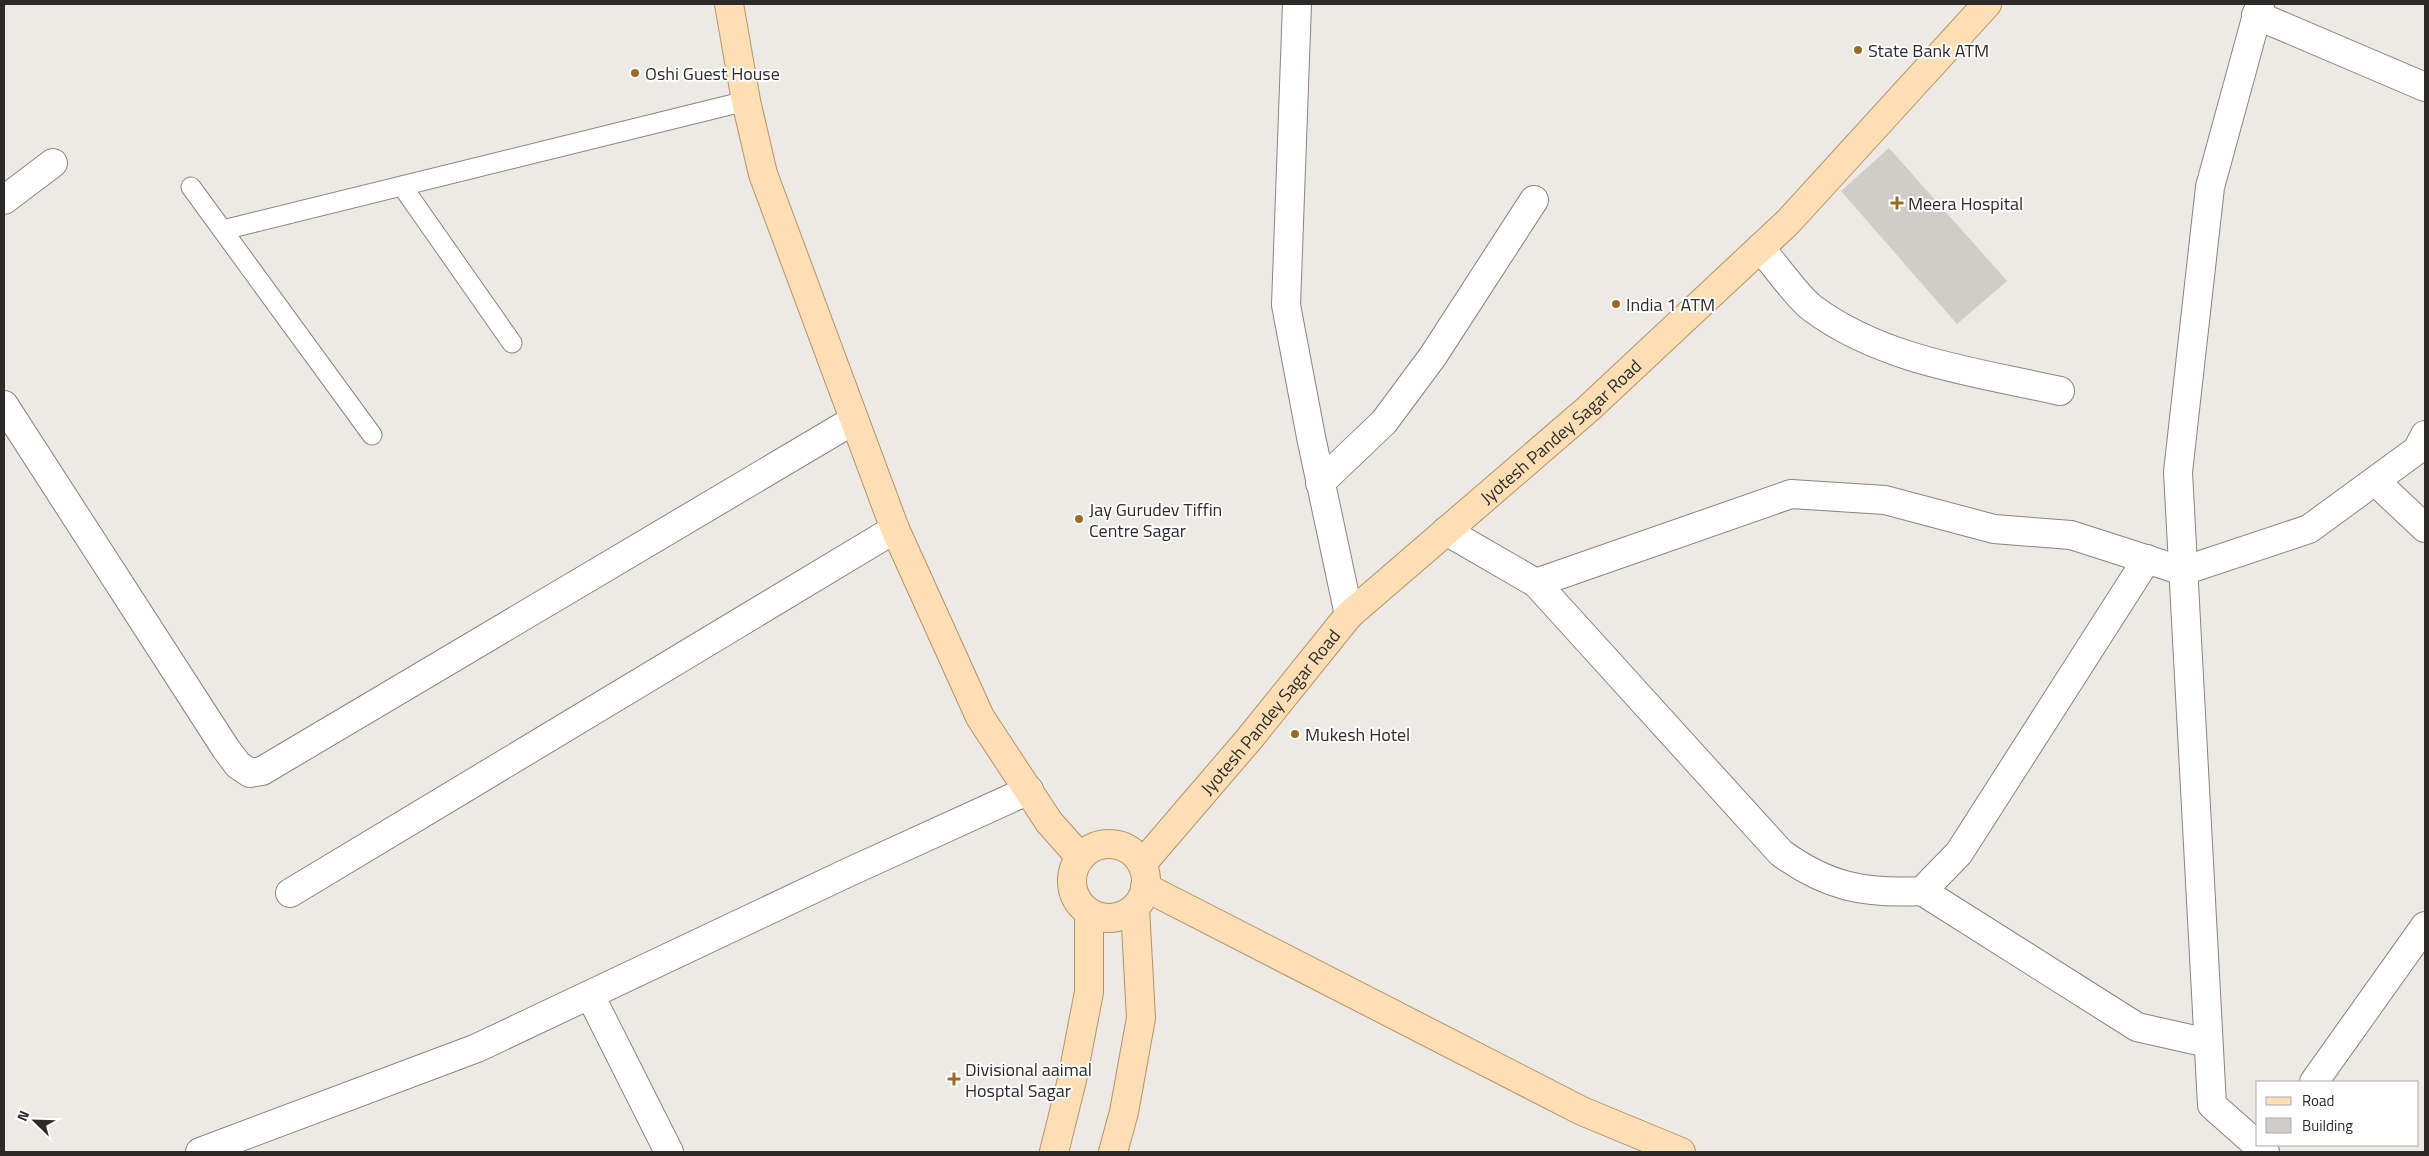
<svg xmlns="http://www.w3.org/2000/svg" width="2429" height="1156" viewBox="0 0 2429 1156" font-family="'Titillium Web',sans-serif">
<rect width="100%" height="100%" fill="#ede9e4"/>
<polygon fill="#d0ccc8" points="1889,148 2007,281 1957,324 1841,191"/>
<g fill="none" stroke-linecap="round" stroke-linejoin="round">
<g stroke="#888580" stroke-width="21">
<g id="service">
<polyline points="402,186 512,343"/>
<polyline points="191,187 372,435"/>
<polyline points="223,230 746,101"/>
</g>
</g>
<g stroke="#888580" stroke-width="30">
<g id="minor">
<polyline points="1297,4 1286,305 1311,437 1349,615"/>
<polyline points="2260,4 2210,187 2178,472 2212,1105 2265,1152"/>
<polyline points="2256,15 2425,87"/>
<polyline points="4,200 53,163"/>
<path d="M1760 248C1774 263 1797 297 1812 308 1883 361 1976 372 2060 391"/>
<polyline points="4,405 226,749 238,765 250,773 262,771 854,420"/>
<polyline points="2375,481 2425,528"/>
<polyline points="1320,483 1384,422 1433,356 1534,200"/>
<polyline points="1446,531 1536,583 1791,494 1885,500 1994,529 2071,535 2183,571 2309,529 2417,450 2425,435"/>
<path d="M1536 583 1781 853C1828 887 1865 894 1922 891L1959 853 2147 559"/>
<polyline points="1922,891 2137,1027 2208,1043"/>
<polyline points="290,893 895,529"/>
<polyline points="590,995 669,1152"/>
<polyline points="2314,1082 2425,926"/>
<polyline points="200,1152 477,1048 847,873 1029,790"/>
</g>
</g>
<g stroke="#b49264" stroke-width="30">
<g id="primary">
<polyline points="729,4 746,101 763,174 895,529 980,717 1049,822 1080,857"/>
<circle cx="1109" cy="881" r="37"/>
<path id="s1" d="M1142 864 1250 738 1349 615 1588 409 1788 222 1987 4"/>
<polyline points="1145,887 1582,1111 1681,1152"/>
<polyline points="1054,1152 1072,1080 1089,992 1089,913"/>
<polyline points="1113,1152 1124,1112 1141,1018 1135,908"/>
</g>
</g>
<use href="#service" stroke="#fff" stroke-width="19"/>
<use href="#minor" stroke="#fff" stroke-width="28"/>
<use href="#primary" stroke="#fedfb5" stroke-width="28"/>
</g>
<g fill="#9d6b20" stroke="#fff" stroke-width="2">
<circle cx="1858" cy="50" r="5"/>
<circle cx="635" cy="73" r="5"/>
<path d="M1894.5 195.5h5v5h5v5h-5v5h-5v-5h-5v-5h5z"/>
<circle cx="1616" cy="304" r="5"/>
<circle cx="1079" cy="519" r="5"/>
<circle cx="1295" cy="734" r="5"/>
<path d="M951.5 1071.5h5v5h5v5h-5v5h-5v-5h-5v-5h5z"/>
</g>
<g text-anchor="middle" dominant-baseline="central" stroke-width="4" stroke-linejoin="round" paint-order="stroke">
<g font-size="18" fill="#2c2b29" stroke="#fff" text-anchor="start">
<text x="1868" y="50">State Bank ATM</text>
<text x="645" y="73">Oshi Guest House</text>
<text x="1908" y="203">Meera Hospital</text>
<text x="1626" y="304">India 1 ATM</text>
<text x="1089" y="509">Jay Gurudev Tiffin<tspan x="1089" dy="21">Centre Sagar</tspan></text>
<text x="1305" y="734">Mukesh Hotel</text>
<text x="965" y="1069">Divisional aaimal<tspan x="965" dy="21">Hosptal Sagar</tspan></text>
</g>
<g font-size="18" fill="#2c2b29" stroke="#fff">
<text stroke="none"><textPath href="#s1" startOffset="604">Jyotesh Pandey Sagar Road</textPath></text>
<text stroke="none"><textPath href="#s1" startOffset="199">Jyotesh Pandey Sagar Road</textPath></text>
</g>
</g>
<rect width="2429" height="1156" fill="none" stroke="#2c2b29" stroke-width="10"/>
<rect x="2256" y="1081" width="162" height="65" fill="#ffffff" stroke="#abaaa9"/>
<rect x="2266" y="1097" width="25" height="8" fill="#fedfb5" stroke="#abaaa9"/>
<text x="2302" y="1106" font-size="15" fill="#2c2b29">Road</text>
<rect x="2266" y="1118" width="25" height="15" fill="#d0ccc8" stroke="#abaaa9"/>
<text x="2302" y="1131" font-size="15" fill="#2c2b29">Building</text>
<g transform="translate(35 1121) rotate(293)" stroke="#ffffff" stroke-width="4" paint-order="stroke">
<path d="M0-4L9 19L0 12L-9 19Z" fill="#2c2b29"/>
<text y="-8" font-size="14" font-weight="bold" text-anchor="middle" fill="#2c2b29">N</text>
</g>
</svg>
